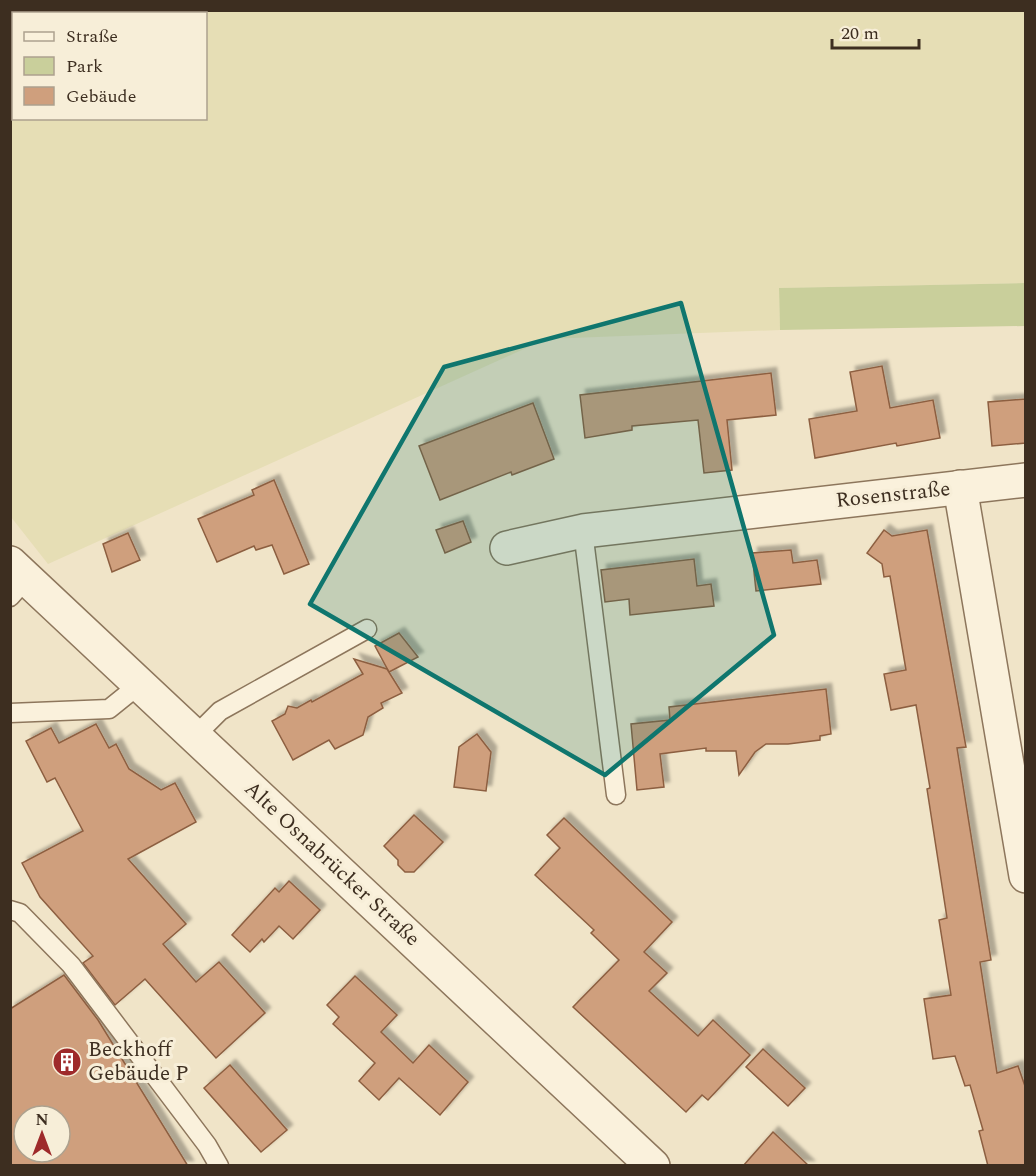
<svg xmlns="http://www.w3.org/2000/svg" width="1036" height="1176" viewBox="0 0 1036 1176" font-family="Spectral,serif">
<defs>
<filter id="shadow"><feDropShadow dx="5.5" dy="-5.5" stdDeviation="1.5" flood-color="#0004"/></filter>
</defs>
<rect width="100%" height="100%" fill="#f0e4c8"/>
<polygon fill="#e6deb5" points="26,11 1025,11 1025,283 779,288 780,330 546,339 48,564 11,517 10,68 13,56 14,118 206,118 206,14 25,13"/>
<polygon fill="#c9cf9b" points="1025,283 1025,326 780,330 779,288"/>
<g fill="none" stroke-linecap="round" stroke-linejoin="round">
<g stroke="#6f938a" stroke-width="9">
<polyline points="18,14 18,10"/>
<polyline points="10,40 14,29"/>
</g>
</g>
<g fill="#cf9f7d" stroke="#8d5f41" stroke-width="1.5" fill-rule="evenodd" filter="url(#shadow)">
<polygon points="882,366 890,408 933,400 940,438 897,446 896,443 815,458 809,419 857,411 850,372"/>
<polygon points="771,373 776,415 727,420 732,470 704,473 698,420 632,426 632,430 585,438 580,395"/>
<polygon points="1026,399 1026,443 992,446 988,402"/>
<polygon points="533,403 554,459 512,475 511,472 440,500 419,446"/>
<polygon points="274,480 309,564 284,574 272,545 256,550 254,546 217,562 198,519 254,495 252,490"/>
<polygon points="463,521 471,542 445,553 436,530"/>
<polygon points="884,530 892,536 927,530 966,747 957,748 991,960 980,962 997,1073 1018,1066 1026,1089 1026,1166 988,1166 979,1131 983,1130 970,1085 965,1086 955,1056 933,1059 924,999 951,995 939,920 947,918 927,789 930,788 916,705 891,710 884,674 906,670 890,576 884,577 882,564 867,553"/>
<polygon points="128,533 140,560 112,572 103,544"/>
<polygon points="791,550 793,563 817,560 821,584 756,591 752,553"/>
<polygon points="694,559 697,586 711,584 714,606 630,615 629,599 605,602 601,570"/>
<polygon points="399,633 418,657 389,672 375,646"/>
<polygon points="354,659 387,669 402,693 381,703 383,708 368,717 363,735 335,749 329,740 293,760 272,721 285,714 288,706 297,708 311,700 312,702 363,674"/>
<polygon points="826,689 831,734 820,736 820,740 788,744 766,744 755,752 739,775 736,751 706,751 706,748 660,754 664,787 637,790 631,724 670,720 669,707"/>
<polygon points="96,724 109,748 116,744 129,769 161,790 175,783 196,822 128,859 186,924 163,944 196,982 219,962 265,1013 216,1058 145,979 115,1005 83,963 93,956 40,897 22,863 83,831 55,778 47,782 26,741 51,728 59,743"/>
<polygon points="477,734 491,752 486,791 454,787 459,747"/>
<polygon points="414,815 443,842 414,872 405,872 398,865 398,860 384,846"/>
<polygon points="564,818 672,922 644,952 667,973 649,991 698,1036 713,1020 750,1055 708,1100 702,1095 686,1112 573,1007 619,960 591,933 594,930 535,875 560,848 547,835"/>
<polygon points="289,881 320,910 293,939 279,926 264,942 262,939 250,952 232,935 275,888 279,892"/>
<path d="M64 975 98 1020 188 1166H10V1009ZM24 1116H60V1152H24Z"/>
<polygon points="355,976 397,1015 381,1032 413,1063 429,1045 468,1082 440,1115 399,1078 379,1100 359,1081 375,1063 333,1024 339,1017 327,1005"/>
<polygon points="763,1049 805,1088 788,1106 746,1067"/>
<polygon points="230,1065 287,1130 261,1152 204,1088"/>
<polygon points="773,1132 809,1166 743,1166"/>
</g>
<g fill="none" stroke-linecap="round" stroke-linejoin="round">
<g stroke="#8d765c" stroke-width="21">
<g id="service">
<polyline points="583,531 616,795"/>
<polyline points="10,597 26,579"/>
<polyline points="10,713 109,709 140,684"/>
<polyline points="195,736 220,711 367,629"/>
<polyline points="10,910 20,913 71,965 207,1145 219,1166"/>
</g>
</g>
<g stroke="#8d765c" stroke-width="36">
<g id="minor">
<polyline points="960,487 1026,876"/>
<polyline points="507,548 583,531 1026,480"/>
<polyline points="10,563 653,1166"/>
</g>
</g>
<use href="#service" stroke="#faf1dc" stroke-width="18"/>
<use href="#minor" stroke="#faf1dc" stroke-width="33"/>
</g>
<path fill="#0f766e" fill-opacity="0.2" stroke="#0f766e" stroke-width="4.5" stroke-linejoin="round" d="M681 303 774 635 605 775 310 604 444 367Z"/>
<defs>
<g id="building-disc" transform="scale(1.5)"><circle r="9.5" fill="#9e2a2b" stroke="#f7eed8"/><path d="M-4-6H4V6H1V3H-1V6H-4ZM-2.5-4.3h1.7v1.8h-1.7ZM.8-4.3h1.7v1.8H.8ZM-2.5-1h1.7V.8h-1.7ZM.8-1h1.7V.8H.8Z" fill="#fff"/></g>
</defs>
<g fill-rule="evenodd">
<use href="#building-disc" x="67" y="1062"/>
</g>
<g text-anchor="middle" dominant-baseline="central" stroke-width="6" stroke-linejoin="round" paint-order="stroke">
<g font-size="21" fill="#3d2e20" stroke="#f7eed8">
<text transform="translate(893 495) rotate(-6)">Rosenstraße</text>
<text transform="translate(332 864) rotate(43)">Alte Osnabrücker Straße</text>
</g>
<g font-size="21" fill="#3d2e20" stroke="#f7eed8" text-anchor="start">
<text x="88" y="1050">Beckhoff<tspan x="88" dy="24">Gebäude P</tspan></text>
</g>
</g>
<rect width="1036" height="1176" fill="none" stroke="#3d2e20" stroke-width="24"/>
<rect x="12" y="12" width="195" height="108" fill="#f7eed8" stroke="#ada18e" stroke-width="1.5"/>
<rect x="24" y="32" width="30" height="9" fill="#faf1dc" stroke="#ada18e" stroke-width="1.5"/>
<text x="66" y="42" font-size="18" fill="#3d2e20">Straße</text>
<rect x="24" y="57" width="30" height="18" fill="#c9cf9b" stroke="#ada18e" stroke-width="1.5"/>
<text x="66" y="72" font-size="18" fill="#3d2e20">Park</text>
<rect x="24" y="87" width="30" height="18" fill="#cf9f7d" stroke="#ada18e" stroke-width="1.5"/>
<text x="66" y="102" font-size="18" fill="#3d2e20">Gebäude</text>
<g transform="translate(42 1134)"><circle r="28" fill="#f7eed8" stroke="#ada18e" stroke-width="1.5"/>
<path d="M0-4.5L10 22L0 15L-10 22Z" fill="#9e2a2b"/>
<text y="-9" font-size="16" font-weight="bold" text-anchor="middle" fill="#3d2e20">N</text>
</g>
<path d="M832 39v9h87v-9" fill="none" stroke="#3d2e20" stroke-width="3"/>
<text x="841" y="39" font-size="18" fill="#3d2e20" stroke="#f7eed8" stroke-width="4.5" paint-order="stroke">20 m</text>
</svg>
